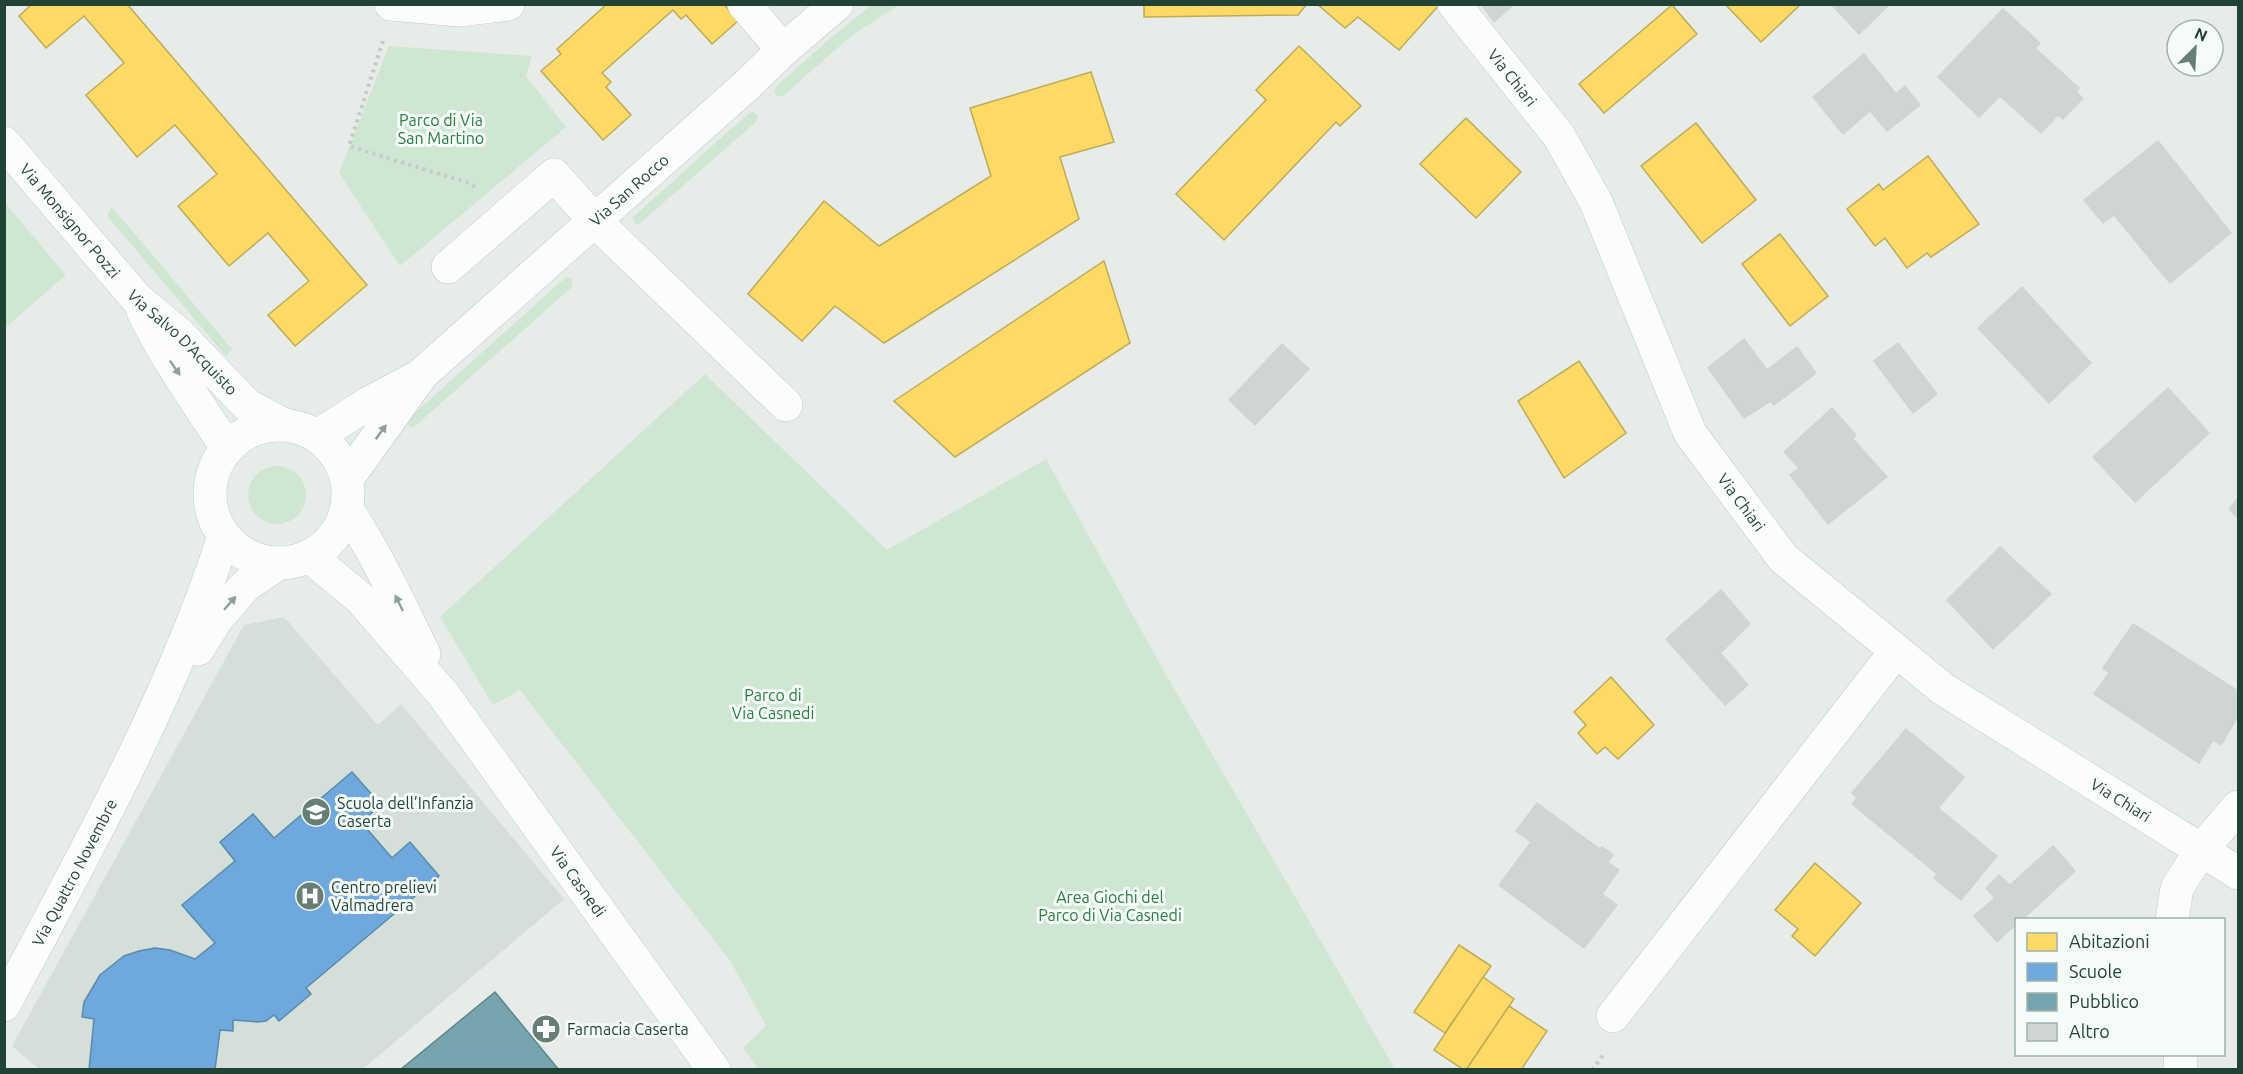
<svg xmlns="http://www.w3.org/2000/svg" width="2243" height="1074" viewBox="0 0 2243 1074" font-family="Ubuntu,sans-serif">
<rect width="100%" height="100%" fill="#e7ece9"/>
<polygon fill="#d4dfd9" points="284,617 378,725 401,704 564,899 363,1069 39,1069 12,1046 244,625"/>
<g fill="#cfe6d3">
<polygon points="872,5 899,5 851,36 783,96 777,96 774,91 777,86 833,36"/>
<polygon points="389,46 532,56 526,76 566,127 400,266 339,173"/>
<polygon points="754,112 758,116 756,122 639,224 635,224 632,218 749,113"/>
<polygon points="5,203 66,275 5,328 4,328"/>
<polygon points="112,207 232,349 226,356 108,217 108,213"/>
<polygon points="566,277 571,279 573,286 413,428 409,427 407,420"/>
<polygon points="705,374 887,550 1046,459 1165,673 1395,1069 758,1069 743,1048 766,1026 731,962 520,690 493,705 440,617"/>
<circle cx="277" cy="495" r="29"/>
</g>
<g fill="#ffd966" stroke="#bcac58" stroke-width="1.5">
<polygon points="32,4 127,4 367,285 295,346 268,315 309,281 268,233 229,266 178,206 217,174 175,125 137,157 86,95 124,63 84,16 46,48 19,16"/>
<polygon points="607,4 724,4 738,21 712,44 686,15 681,19 673,10 602,73 611,82 606,87 631,115 603,140 541,71 561,54 557,49"/>
<polygon points="1144,4 1307,4 1298,15 1144,17"/>
<polygon points="1317,4 1440,4 1399,50 1358,17 1345,28"/>
<polygon points="1725,4 1801,4 1761,42"/>
<polygon points="1672,5 1697,34 1604,113 1579,84"/>
<polygon points="1299,46 1361,106 1340,126 1336,122 1224,240 1176,194 1266,100 1256,90"/>
<polygon points="1091,72 1114,142 1060,157 1079,219 884,343 835,306 802,341 748,294 824,201 879,246 991,176 970,108"/>
<polygon points="1466,118 1521,172 1476,218 1420,164"/>
<polygon points="1696,123 1756,200 1702,243 1641,166"/>
<polygon points="1928,156 1979,224 1931,257 1927,253 1907,268 1885,238 1875,246 1847,209 1879,184 1883,190"/>
<polygon points="1780,234 1828,296 1790,326 1742,264"/>
<polygon points="1104,261 1130,343 955,457 894,401"/>
<polygon points="1579,361 1626,433 1564,478 1518,401"/>
<polygon points="1611,677 1654,725 1618,759 1605,747 1597,754 1578,733 1586,725 1574,712"/>
<polygon points="1815,863 1861,903 1815,956 1792,936 1798,929 1775,910"/>
<polygon points="1459,945 1491,966 1445,1033 1414,1012"/>
<polygon points="1483,977 1514,999 1466,1070 1464,1070 1434,1050"/>
<polygon points="1509,1006 1547,1031 1521,1070 1466,1070"/>
</g>
<polygon fill="#6fa8dc" stroke="#588aaa" stroke-width="1.5" points="352,772 381,805 361,822 392,858 410,842 439,876 306,988 311,994 279,1021 274,1015 266,1021 258,1022 233,1020 233,1031 220,1030 215,1070 89,1070 94,1019 82,1017 84,1002 100,975 124,956 139,951 155,948 170,950 195,959 215,943 182,905 235,861 220,842 253,814 274,838"/>
<polygon fill="#76a5af" stroke="#5c888b" stroke-width="1.5" points="495,992 559,1070 400,1070"/>
<g fill="#cfd5d2" stroke="#cfd5d2" stroke-width="1.5">
<polygon points="1481,4 1514,4 1494,22"/>
<polygon points="1831,4 1890,4 1859,34"/>
<polygon points="2003,9 2040,43 2035,48 2079,88 2076,92 2083,98 2063,119 2058,115 2041,133 2000,96 1979,117 1938,77"/>
<polygon points="1864,54 1896,94 1905,86 1920,105 1887,131 1870,111 1843,134 1813,97"/>
<polygon points="2158,141 2231,233 2170,283 2114,215 2103,223 2084,200"/>
<polygon points="2022,287 2091,363 2049,403 1978,328"/>
<polygon points="1744,339 1767,370 1797,347 1816,373 1774,405 1771,401 1744,418 1708,368"/>
<polygon points="1898,343 1937,394 1913,413 1874,361"/>
<polygon points="1282,344 1309,369 1255,425 1229,400"/>
<polygon points="2168,388 2209,433 2135,502 2093,457"/>
<polygon points="1832,408 1856,435 1853,439 1887,477 1828,524 1790,475 1799,468 1784,452"/>
<polygon points="2238,498 2238,518 2229,509"/>
<polygon points="2000,547 2051,594 1993,649 1947,600"/>
<polygon points="1721,590 1750,624 1720,653 1748,685 1725,705 1666,639"/>
<polygon points="2133,624 2238,691 2238,716 2221,745 2213,740 2199,763 2094,694 2109,673 2103,668"/>
<polygon points="1906,729 1964,777 1938,808 1997,856 1961,900 1934,878 1937,874 1852,804 1857,798 1852,793"/>
<polygon points="1537,803 1600,849 1602,847 1613,855 1608,862 1619,870 1602,894 1617,905 1584,948 1499,885 1531,842 1516,831"/>
<polygon points="2053,846 2075,871 2022,920 2016,920 2016,924 1997,942 1974,916 1995,898 1986,888 1999,875 2010,885"/>
</g>
<g fill="none" stroke-linecap="round" stroke-linejoin="round">
<g stroke="#c4c9c6" stroke-width="34">
<g id="minor">
<polyline points="391,4 459,10 508,4"/>
<polyline points="744,4 783,50"/>
<path id="s1" d="M1454 4 1559 136 1596 202 1690 433 1783 558 1943 689 2238 873"/>
<path id="s2" d="M4 143 137 299 180 335 247 405 284 425"/>
<polyline points="448,267 554,175 595,221 786,405"/>
<path d="M143 311C166 359 198 403 227 448"/>
<circle cx="279" cy="494" r="69"/>
<polyline points="317,436 369,403 416,378"/>
<path id="s3" d="M347 479 422 374 746 86 783 50 837 4"/>
<path d="M347 509C377 555 400 605 424 654"/>
<path id="s4" d="M309 556 360 598 443 694 714 1070"/>
<polyline points="198,649 216,620 246,585 279,563"/>
<polyline points="2172,920 2177,888 2201,850 2238,807"/>
<path id="s5" d="M4 1005C85 853 171 700 224 536"/>
<polyline points="1613,1016 1896,651"/>
<polyline points="2180,1054 2181,1070"/>
</g>
</g>
<g stroke="#c2cbc7" stroke-width="4" stroke-dasharray="3 4.5" stroke-linecap="butt">
<polyline points="383,41 349,146 472,184 478,190"/>
<polyline points="1592,1070 1604,1054"/>
</g>
<use href="#minor" stroke="#fbfcfc" stroke-width="33"/>
</g>
<defs><path id="oneway-solid" d="M-6-.8H1V-3.2L6.5 0L1 3.2V.8H-6Z" transform="scale(1.5)"/></defs>
<g fill="#8ea099">
<use href="#oneway-solid" transform="translate(175 368) rotate(55)"/>
<use href="#oneway-solid" transform="translate(381 432) rotate(-54)"/>
<use href="#oneway-solid" transform="translate(230 603) rotate(-49)"/>
<use href="#oneway-solid" transform="translate(399 603) rotate(-116)"/>
</g>
<defs>
<g id="school-disc" transform="scale(1.5)"><circle r="9.5" fill="#667e75" stroke="#f5fbf7"/><path d="M0-5L7-2L0 1L-7-2ZM-4 1L0 2.5L4 1V4Q0 6-4 4Z" fill="#fff"/></g>
<g id="hospital-disc" transform="scale(1.5)"><circle r="9.5" fill="#667e75" stroke="#f5fbf7"/><path d="M-5-5h3v3.5h4V-5h3V5h-3V1.5h-4V5h-3Z" fill="#fff"/></g>
<g id="pharmacy-disc" transform="scale(1.5)"><circle r="9.5" fill="#667e75" stroke="#f5fbf7"/><path d="M-2-6h4v4h4v4h-4v4h-4v-4h-4v-4h4Z" fill="#fff"/></g>
</defs>
<g fill-rule="evenodd">
<use href="#school-disc" x="316" y="812"/>
<use href="#hospital-disc" x="310" y="896"/>
<use href="#pharmacy-disc" x="546" y="1029"/>
</g>
<g text-anchor="middle" dominant-baseline="central" stroke-width="6" stroke-linejoin="round" paint-order="stroke">
<g font-size="16" fill="#214336" stroke="#f5fbf7">
<text stroke="none"><textPath href="#s1" startOffset="94">Via Chiari</textPath></text>
<text stroke="none"><textPath href="#s3" startOffset="406">Via San Rocco</textPath></text>
<text stroke="none"><textPath href="#s2" startOffset="102">Via Monsignor Pozzi</textPath></text>
<text stroke="none"><textPath href="#s2" startOffset="268">Via Salvo D'Acquisto</textPath></text>
<text stroke="none"><textPath href="#s1" startOffset="580">Via Chiari</textPath></text>
<text stroke="none"><textPath href="#s1" startOffset="1066">Via Chiari</textPath></text>
<text stroke="none"><textPath href="#s5" startOffset="150">Via Quattro Novembre</textPath></text>
<text stroke="none"><textPath href="#s4" startOffset="424">Via Casnedi</textPath></text>
</g>
<g font-size="16" fill="#277e3e" stroke="#f5fbf7">
<text x="441" y="120">Parco di Via<tspan x="441" dy="18">San Martino</tspan></text>
<text x="773" y="695">Parco di<tspan x="773" dy="18">Via Casnedi</tspan></text>
<text x="1110" y="897">Area Giochi del<tspan x="1110" dy="18">Parco di Via Casnedi</tspan></text>
</g>
<g font-size="16" fill="#214336" stroke="#f5fbf7" text-anchor="start">
<text x="337" y="803">Scuola dell’Infanzia<tspan x="337" dy="18">Caserta</tspan></text>
<text x="331" y="887">Centro prelievi<tspan x="331" dy="18">Valmadrera</tspan></text>
<text x="567" y="1029">Farmacia Caserta</text>
</g>
</g>
<rect width="2243" height="1074" fill="none" stroke="#214336" stroke-width="12"/>
<rect x="2015" y="918" width="210" height="138" fill="#f5fbf7" stroke="#a0b1aa" stroke-width="1.5"/>
<rect x="2027" y="933" width="30" height="18" fill="#ffd966" stroke="#a0b1aa" stroke-width="1.5"/>
<text x="2069" y="948" font-size="18" fill="#214336">Abitazioni</text>
<rect x="2027" y="963" width="30" height="18" fill="#6fa8dc" stroke="#a0b1aa" stroke-width="1.5"/>
<text x="2069" y="978" font-size="18" fill="#214336">Scuole</text>
<rect x="2027" y="993" width="30" height="18" fill="#76a5af" stroke="#a0b1aa" stroke-width="1.5"/>
<text x="2069" y="1008" font-size="18" fill="#214336">Pubblico</text>
<rect x="2027" y="1023" width="30" height="18" fill="#cfd5d2" stroke="#a0b1aa" stroke-width="1.5"/>
<text x="2069" y="1038" font-size="18" fill="#214336">Altro</text>
<g transform="translate(2195 48) rotate(24)"><circle r="28" fill="#f5fbf7" stroke="#a0b1aa" stroke-width="1.5"/>
<path d="M0-4.5L10 22L0 15L-10 22Z" fill="#667e75"/>
<text y="-9" font-size="16" font-weight="bold" text-anchor="middle" fill="#214336">N</text>
</g>
</svg>
